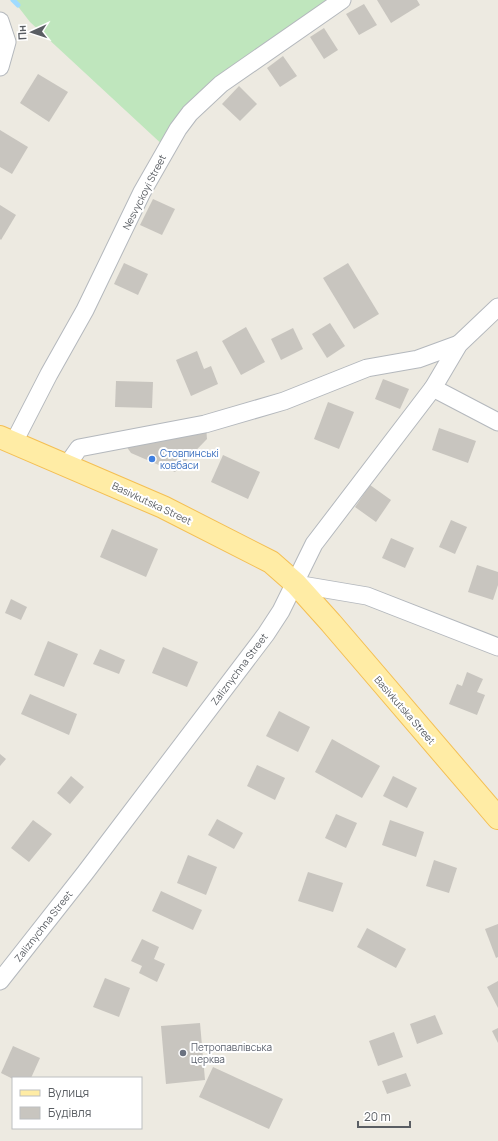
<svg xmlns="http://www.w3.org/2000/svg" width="498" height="1141" viewBox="0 0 498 1141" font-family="Manrope,sans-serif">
<rect width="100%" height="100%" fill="#edeae1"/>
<polygon fill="#bfe6bd" points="13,0 342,0 221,84 166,148 30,22"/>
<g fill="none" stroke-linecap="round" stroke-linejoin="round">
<polyline stroke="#a0dbff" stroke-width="5" points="13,0 18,5"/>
</g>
<g fill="#c8c5bf">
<polygon points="377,0 417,0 420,5 391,23"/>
<polygon points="364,4 377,25 359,35 346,14"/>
<polygon points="324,28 338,50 324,59 310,37"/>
<polygon points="283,56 297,76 280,87 267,68"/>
<polygon points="38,74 68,92 49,122 20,103"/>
<polygon points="239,86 257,104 240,121 222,104"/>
<polygon points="0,130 28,147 12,174 0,167"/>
<polygon points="153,199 175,209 162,235 140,225"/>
<polygon points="0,205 16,215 1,240 0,239"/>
<polygon points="124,263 148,274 138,295 114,284"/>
<polygon points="348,263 379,314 354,329 323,278"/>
<polygon points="330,323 345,346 327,358 312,334"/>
<polygon points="246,327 265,362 241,375 222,341"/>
<polygon points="293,328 303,349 281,360 271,339"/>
<polygon points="197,351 204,369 211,366 218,384 191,396 176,360"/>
<polygon points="383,379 409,389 400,409 375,399"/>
<polygon points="116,381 153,382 152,408 115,407"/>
<polygon points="328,402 354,412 339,449 314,439"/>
<polygon points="206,427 207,439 175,472 131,453 124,443"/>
<polygon points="439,428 476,441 468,463 432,450"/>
<polygon points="223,455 260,472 248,499 211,482"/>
<polygon points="370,485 391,500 376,522 355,507"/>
<polygon points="451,520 467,527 455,554 439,547"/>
<polygon points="112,529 158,549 146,577 100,557"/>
<polygon points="391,538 414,548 405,568 382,558"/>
<polygon points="477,565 498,572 498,585 493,600 468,592"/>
<polygon points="11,599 27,607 21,620 5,613"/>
<polygon points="48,641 78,654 64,687 34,675"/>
<polygon points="163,647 198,662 187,687 152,673"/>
<polygon points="100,649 125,660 119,674 93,664"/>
<polygon points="467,672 483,679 477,692 485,695 477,715 449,704 457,684 462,686"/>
<polygon points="30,694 77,714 69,735 21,714"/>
<polygon points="279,711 310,727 298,752 266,736"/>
<polygon points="332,739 380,766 362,798 315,772"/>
<polygon points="0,754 6,759 0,766"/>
<polygon points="257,765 285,778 275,800 247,786"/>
<polygon points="71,776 84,787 70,804 57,793"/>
<polygon points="393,776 417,788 407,808 383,796"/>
<polygon points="336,814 357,823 346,848 325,838"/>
<polygon points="217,819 243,833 234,849 208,835"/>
<polygon points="33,820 52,834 29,862 11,848"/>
<polygon points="390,820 424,832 416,857 382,845"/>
<polygon points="188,855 217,867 206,895 177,883"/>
<polygon points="434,860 457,868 449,893 426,886"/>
<polygon points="308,872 343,883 333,912 298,901"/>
<polygon points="161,891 202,910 193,930 152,911"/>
<polygon points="498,924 498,957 496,958 485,929"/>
<polygon points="367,928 406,949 396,968 357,947"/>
<polygon points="142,939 159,947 154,959 165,964 157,982 139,973 142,966 131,961"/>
<polygon points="105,978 130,988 119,1017 93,1007"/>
<polygon points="498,981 498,1008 487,987"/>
<polygon points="435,1015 443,1034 417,1044 410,1024"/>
<polygon points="200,1023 205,1080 166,1084 161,1026"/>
<polygon points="498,1028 498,1043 492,1031"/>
<polygon points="394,1032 403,1057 378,1066 369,1041"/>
<polygon points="13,1046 40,1058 31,1078 13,1079 1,1073"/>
<polygon points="213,1067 283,1099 269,1129 199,1097"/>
<polygon points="406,1073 411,1086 387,1094 382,1081"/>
</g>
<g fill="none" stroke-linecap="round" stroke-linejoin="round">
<g stroke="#b4b8bd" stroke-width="19">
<g id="minor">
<polyline points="0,21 7,42 0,67"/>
<polyline points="433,388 498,422"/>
<polyline points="14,442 49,374 85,310 142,192 178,129 190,113 221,84 342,0"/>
<polyline points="67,465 79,448 205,424 284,401 367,368 418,359 459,344"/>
<polyline points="296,584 367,596 498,647"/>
<polyline points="0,981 85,873 266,634 281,611 314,544 433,388 459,344 498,307"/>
</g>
</g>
<g stroke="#f4bf53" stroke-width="24">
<polyline id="primary" points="0,437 163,507 271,562 296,584 331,623 498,818"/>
</g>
<use href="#minor" stroke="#fff" stroke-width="17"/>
<use href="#primary" stroke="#ffeca5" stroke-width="22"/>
</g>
<circle fill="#3f7fe0" stroke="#fff" stroke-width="1.5" cx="152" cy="459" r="4"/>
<circle fill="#6b7280" stroke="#fff" stroke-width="1.5" cx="183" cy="1053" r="4"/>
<g text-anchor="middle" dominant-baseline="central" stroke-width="4" stroke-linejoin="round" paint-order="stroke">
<g font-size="10" fill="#5a5e63" stroke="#fff">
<text transform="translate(144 192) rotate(-63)">Nesvyckoyi Street</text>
<text transform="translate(152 503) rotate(25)">Basivkutska Street</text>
<text transform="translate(239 669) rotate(-53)">Zaliznychna Street</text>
<text transform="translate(405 710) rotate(49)">Basivkutska Street</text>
<text transform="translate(43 926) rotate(-52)">Zaliznychna Street</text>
</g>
<g font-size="10" fill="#366cbe" stroke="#fff" text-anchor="start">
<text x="160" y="453">Стовпинські<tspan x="160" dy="12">ковбаси</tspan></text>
</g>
<g font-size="10" fill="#5b616d" stroke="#fff" text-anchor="start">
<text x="191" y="1047">Петропавлівська<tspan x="191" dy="12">церква</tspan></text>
</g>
</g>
<rect x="12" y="1077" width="130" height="52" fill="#ffffff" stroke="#bdbfc1"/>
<rect x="20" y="1090" width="20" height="6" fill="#ffeca5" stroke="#bdbfc1"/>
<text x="48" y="1097" font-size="12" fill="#5a5e63">Вулиця</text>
<rect x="20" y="1107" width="20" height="12" fill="#c8c5bf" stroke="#bdbfc1"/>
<text x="48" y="1117" font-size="12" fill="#5a5e63">Будівля</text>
<g transform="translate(32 32) rotate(267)" stroke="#ffffff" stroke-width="3" paint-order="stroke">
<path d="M0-3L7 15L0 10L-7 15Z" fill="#5a5e63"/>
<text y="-6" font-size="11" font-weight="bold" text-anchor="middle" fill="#5a5e63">Пн</text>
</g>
<path d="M358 1121v6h52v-6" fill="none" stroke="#5a5e63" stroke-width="2"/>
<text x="364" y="1121" font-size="12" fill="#5a5e63" stroke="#ffffff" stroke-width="3" paint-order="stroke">20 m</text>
</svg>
